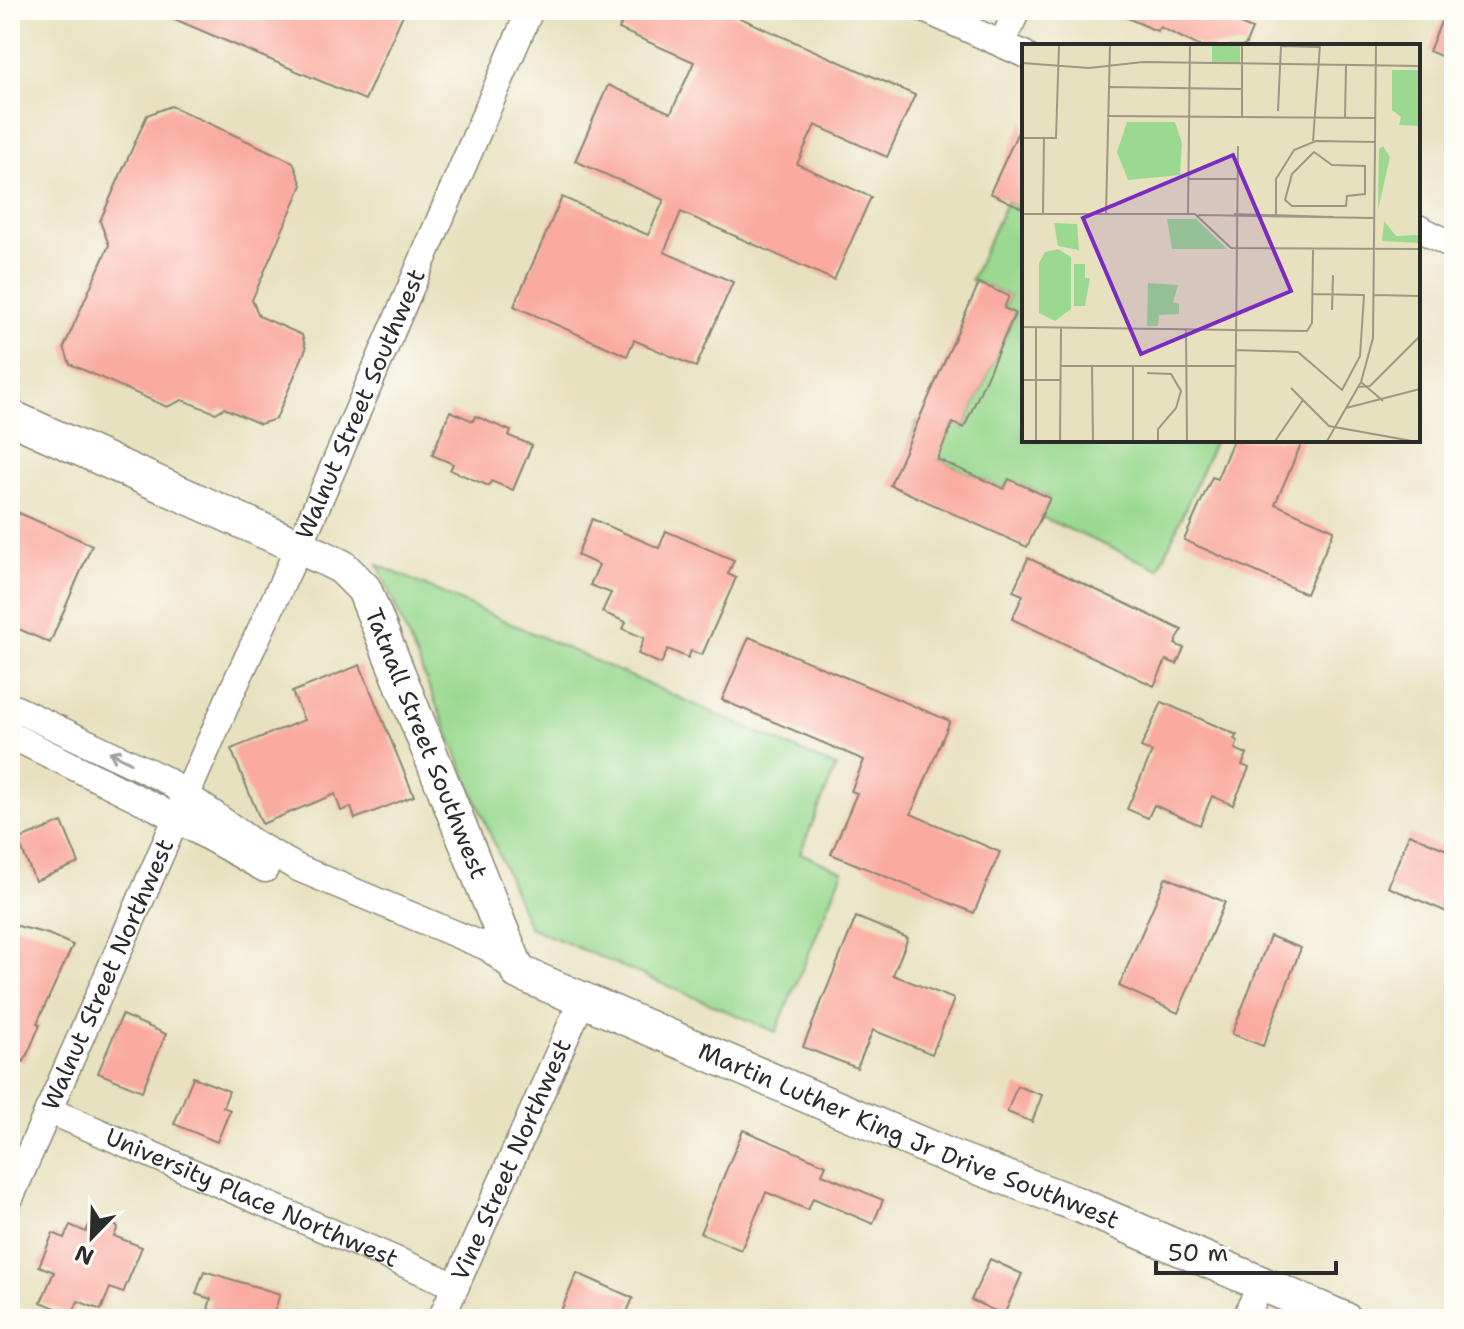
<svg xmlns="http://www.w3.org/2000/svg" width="1464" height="1329" viewBox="0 0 1464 1329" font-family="'Shantell Sans',sans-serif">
<rect width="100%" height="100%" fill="#fdfcf7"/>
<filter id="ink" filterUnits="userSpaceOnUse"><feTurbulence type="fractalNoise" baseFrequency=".0125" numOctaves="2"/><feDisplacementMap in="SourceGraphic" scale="16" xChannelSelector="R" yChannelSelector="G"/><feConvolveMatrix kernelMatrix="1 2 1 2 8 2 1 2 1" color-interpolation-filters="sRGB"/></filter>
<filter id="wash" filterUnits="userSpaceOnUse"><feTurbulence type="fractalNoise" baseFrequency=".006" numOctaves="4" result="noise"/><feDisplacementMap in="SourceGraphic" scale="32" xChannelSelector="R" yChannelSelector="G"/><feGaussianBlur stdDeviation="1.8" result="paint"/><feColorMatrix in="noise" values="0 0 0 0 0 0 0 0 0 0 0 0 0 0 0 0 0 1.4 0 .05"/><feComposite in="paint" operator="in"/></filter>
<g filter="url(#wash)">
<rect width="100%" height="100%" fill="#e8e1bf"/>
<g fill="#9ad98f" stroke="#62825d" stroke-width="2">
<polygon points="1007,201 1024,209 1024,440 1215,440 1159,569 1041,517 1049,497 1009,480 1004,489 908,446 917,421 948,435 953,423 964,428 1015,314 1004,308 1009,296 971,280"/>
<polygon points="378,565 836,767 800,853 843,871 776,1032 529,927"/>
</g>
<g id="blocks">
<g fill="#faaa9f">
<polygon points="153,10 405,10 365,100"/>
<polygon points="627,10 722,10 915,95 887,157 815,125 797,164 871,197 834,280 681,212 664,252 733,282 696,367 634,340 627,356 514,306 562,197 648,235 664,200 575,161 608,85 671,113 694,62 619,29"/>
<polygon points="1109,10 1208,10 1252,29 1245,46 1199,46 1160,27 1157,31"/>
<polygon points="1446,10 1454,10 1454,62 1429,51"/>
<polygon points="171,106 293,162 302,185 252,300 259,316 302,335 306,349 276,419 260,424 224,408 216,413 182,400 167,407 70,364 64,347 109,245 100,221 147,115"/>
<polygon points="1024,119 1024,209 990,193"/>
<polygon points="979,283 1009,296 1004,308 1015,313 964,428 953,423 937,459 1004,489 1009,479 1050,498 1027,547 890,485"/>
<polygon points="450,411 473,421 475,416 511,431 509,436 532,445 513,490 491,481 489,486 450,470 453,464 432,455"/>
<polygon points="1233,440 1303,440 1275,504 1334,530 1306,594 1184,540 1212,477 1217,479"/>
<polygon points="10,509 92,545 50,643 10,625"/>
<polygon points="592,519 659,548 666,531 734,560 728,574 736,578 702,655 691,651 688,658 668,649 661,664 638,654 644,638 623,629 626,622 602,612 611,593 590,585 599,565 577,555"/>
<polygon points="1028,558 1182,630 1175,644 1184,648 1177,664 1166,660 1154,686 1012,619 1023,595 1013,591"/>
<polygon points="749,637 950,721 911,814 1000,852 974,913 831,854 857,793 851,791 864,760 722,700"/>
<polygon points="360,665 414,796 355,819 351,807 341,811 335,794 262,824 231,749 304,720 292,692"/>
<polygon points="1162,702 1237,735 1234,739 1238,741 1235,749 1247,754 1242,765 1249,768 1233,805 1212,796 1200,825 1154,805 1148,818 1127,809 1152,752 1141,747"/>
<polygon points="62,822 79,863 35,881 18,840"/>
<polygon points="1409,834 1454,853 1454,915 1388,887"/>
<polygon points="1166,877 1225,902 1178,1013 1119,986"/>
<polygon points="856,917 908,938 893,975 954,999 932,1054 873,1030 857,1068 803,1047"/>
<polygon points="10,924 48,934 73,945 37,1023 40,1025 24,1062 10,1055"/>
<polygon points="1270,936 1301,948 1263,1046 1232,1034"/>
<polygon points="122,1015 166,1034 142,1091 98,1073"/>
<polygon points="193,1077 229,1091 223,1107 230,1110 217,1142 174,1124"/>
<polygon points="1017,1086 1042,1095 1032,1122 1007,1112"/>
<polygon points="743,1130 826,1165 822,1174 883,1200 873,1224 813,1198 808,1210 766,1192 741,1250 700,1233"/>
<polygon points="93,1216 118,1227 114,1236 142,1247 123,1293 110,1288 101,1310 78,1301 72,1315 41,1302 54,1272 39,1266 53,1233 64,1238 70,1225 86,1232"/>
<polygon points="990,1259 1022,1274 1004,1315 971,1300"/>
<polygon points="204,1271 280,1294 272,1319 237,1319 208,1309 211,1299 196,1294"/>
<polygon points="577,1273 633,1298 624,1319 575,1319 560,1313"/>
</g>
</g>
</g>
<g filter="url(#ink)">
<use href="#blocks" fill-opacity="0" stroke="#8a8675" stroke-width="2"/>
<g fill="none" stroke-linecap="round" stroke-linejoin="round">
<g stroke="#8a8675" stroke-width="29">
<g id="minor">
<polyline points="926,10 1024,54"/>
<polyline points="1002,44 1017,10"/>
<polyline points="1418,228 1454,246"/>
<polyline points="10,706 164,779 254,843 298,868 489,948 518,972"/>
<polyline points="10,735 157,808 265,869"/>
<path id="s1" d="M48 1110 456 1286"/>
<path id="s2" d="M10 1198 233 689 299 547 530 10"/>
<path id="s3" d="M441 1319 582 1000"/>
<polyline points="1245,1319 1261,1284"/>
</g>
</g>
<g stroke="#8a8675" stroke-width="37">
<g id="major">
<path id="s4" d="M10 417 324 558 342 567 364 589 518 972 951 1157 1079 1205 1344 1319"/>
</g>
</g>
<use href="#minor" stroke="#fff" stroke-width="26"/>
<use href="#major" stroke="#fff" stroke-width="34"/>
</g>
<defs><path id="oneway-shaft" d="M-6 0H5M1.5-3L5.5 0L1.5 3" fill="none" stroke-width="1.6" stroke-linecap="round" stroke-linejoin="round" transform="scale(2)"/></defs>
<use stroke="#a0a0a0" href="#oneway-shaft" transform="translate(120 757) rotate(-153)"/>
</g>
<g text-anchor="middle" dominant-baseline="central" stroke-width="7" stroke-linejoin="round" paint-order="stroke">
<g font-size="24" fill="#2b2b2b" stroke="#fdfcf7">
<text stroke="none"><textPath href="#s2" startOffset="868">Walnut Street Southwest</textPath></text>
<text stroke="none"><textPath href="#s4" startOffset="562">Tatnall Street Southwest</textPath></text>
<text stroke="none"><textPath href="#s2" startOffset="244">Walnut Street Northwest</textPath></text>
<text stroke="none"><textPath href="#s4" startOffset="1232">Martin Luther King Jr Drive Southwest</textPath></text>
<text stroke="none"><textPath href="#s3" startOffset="174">Vine Street Northwest</textPath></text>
<text stroke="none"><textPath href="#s1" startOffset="222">University Place Northwest</textPath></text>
</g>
</g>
<g transform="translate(1022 44)">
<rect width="398" height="398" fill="#e8e1bf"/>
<path d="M190 1H218V19H190ZM370 26H398V82L377 81 379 73 370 66ZM105 78H153L160 99 158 131 106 136 95 108ZM361 102 368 113 356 166 357 105ZM145 175H174L205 205H150ZM362 177 374 192 396 191 398 199 360 197ZM32 179 55 180 57 206 36 202ZM36 205 49 213V265L33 277 17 269V219L23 208ZM52 220H63V234H68L63 262H52ZM126 239 156 241 151 258 157 260V270L137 271 136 282H125Z" fill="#9ad98f"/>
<path fill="none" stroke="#9c9884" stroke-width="2" d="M259 2 298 3M0 19 67 24 121 18 398 22M86 43 220 45M256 67 259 1M85 72 353 74M220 73V1M323 73 324 22M0 94H34L37 1M291 97 298 1M292 108 310 121 343 122V150L325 152 324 162H270L263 156 270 130ZM166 135H216M0 170H173L209 204 398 205M21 170 22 94M84 170 88 1M166 170 168 1M212 170 311 173M176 171 352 174M254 173V135L272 106 294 97 352 98M352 251 398 252M310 266 311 231M0 283 285 287 290 279 291 206M164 286 165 397M214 306 276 308 320 346 338 312 342 251 291 250M38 322H214M70 322 71 397M111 322V397M125 329 149 330 159 347 154 364 136 385V397M0 336H38M339 338 361 357M336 343 348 342 398 292M269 344 307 382 390 397M324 364 398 345M14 397V283M38 397 39 284M213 397 216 102M253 397 281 356M305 397 339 338 351 294 354 1"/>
<path fill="#7b2cbf" fill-opacity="0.15" stroke="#7b2cbf" stroke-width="4" d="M211 111 269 247 119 310 61 174Z"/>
<rect width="398" height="398" fill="none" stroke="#2b2b2b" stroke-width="4"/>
</g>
<rect width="1464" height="1329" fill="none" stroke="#fdfcf7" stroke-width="40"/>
<g transform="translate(92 1237) rotate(203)" stroke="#fdfcf7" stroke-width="6" paint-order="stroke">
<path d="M0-6L14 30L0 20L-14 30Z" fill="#2b2b2b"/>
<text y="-12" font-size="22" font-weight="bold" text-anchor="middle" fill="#2b2b2b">N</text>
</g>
<path d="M1156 1261v12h180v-12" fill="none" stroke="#2b2b2b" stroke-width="4"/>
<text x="1168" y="1261" font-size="24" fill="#2b2b2b" stroke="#fdfcf7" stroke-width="6" paint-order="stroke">50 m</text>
</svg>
